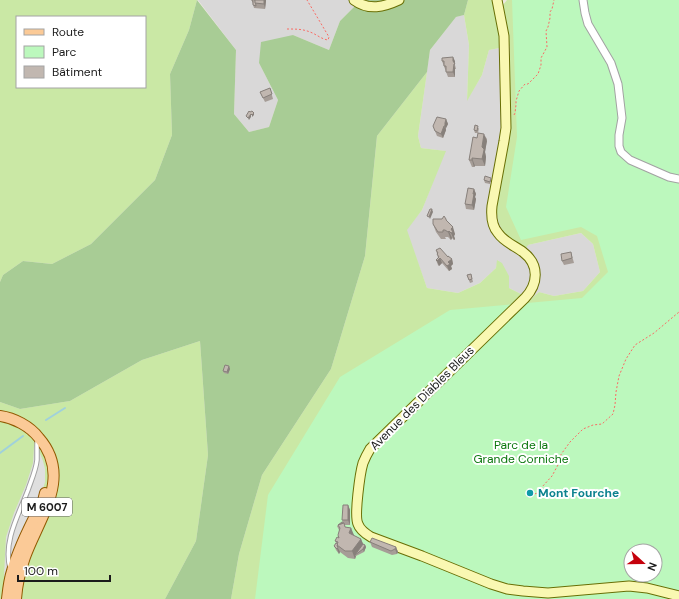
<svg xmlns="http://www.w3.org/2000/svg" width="679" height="599" viewBox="0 0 679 599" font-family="'DM Sans',sans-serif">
<rect width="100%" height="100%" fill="#ede8e0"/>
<g fill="#d9d8d8">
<polygon points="198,0 361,0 340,21 329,50 293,35 259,63 278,100 269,127 249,132 234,114 236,50"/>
<polygon points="464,15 469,45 467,100 482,75 489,50 510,46 510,137 502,172 528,245 581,233 593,244 600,272 583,291 554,296 539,292 531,299 509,288 498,260 496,268 480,283 458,293 427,288 406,230 422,210 445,151 421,148 418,136 430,50 456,17"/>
</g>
<g fill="#cae8a5" fill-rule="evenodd">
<path d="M0 0H197L189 30 170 74 172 135 155 180 91 244 52 264 23 261 3 275 0 282ZM17 17H145V87H17Z"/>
<path d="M468 0H497L503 5 507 0H663L679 34 583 599H231L239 554 262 475 331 369 365 256 377 136 427 72 418 136 421 148 446 151 422 210 407 230 427 288 458 293 480 283 496 268 497 260 502 263 509 276V288L531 299 539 292 554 296 583 291 600 272 593 244 581 233 528 245 526 248C520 244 512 241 507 236 499 228 497 216 496 206L510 137V46L489 50 482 75 467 101 469 45 464 15Z"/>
<polygon points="200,341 208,455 196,541 165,599 0,599 0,402 20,409 70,401 142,360"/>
</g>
<polygon fill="#a8cc95" points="197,0 236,50 234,114 249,132 269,127 278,100 259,63 261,42 293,35 329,50 340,21 361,0 468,0 464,15 456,17 430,50 427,72 377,136 365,256 331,369 262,475 239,554 231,599 165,599 196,541 208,455 200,341 142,360 70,401 20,409 0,402 0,282 3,275 23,261 52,264 91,244 155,180 172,135 170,74 189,30"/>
<path fill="#bcf8bd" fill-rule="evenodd" d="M512 0H679V599H255L268 495 340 377 450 310 582 298 608 272 597 236 581 227 521 240 506 207 517 137ZM631 551H655V575H631Z"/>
<polygon fill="#dfdfdf" points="36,445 39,451 43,461 45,469 45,482 41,496 7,576 4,576 6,537 14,513 26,485 33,463 34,447"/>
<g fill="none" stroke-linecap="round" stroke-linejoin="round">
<g stroke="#a0d1db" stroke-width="2">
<polyline points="46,420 65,408"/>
<polyline points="0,453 23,436"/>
</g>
<g stroke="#a2a2a2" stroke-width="5.5">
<path id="service" d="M10 568C3 541 19 514 28 490 31 481 36 470 37 460 37 454 37 448 37 442"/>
</g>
<g stroke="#a2a2a2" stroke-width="9">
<polyline id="minor" points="583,0 585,13 588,24 611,63 618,84 622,118 619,135 619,146 621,152 630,160 669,177 679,179"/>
</g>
<g stroke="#696f05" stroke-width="11">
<g id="secondary">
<path d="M354 0C369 11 384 7 399 0"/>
<path d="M497 0 504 36 506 128 504 141 492 206C491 216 492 226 498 233 504 242 515 246 523 252 540 265 538 284 525 298L370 449C367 454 365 458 363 463 360 473 354 516 358 524 360 530 366 534 371 537L422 556 491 584 507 589 523 591 548 593 629 586 647 588 679 596"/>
</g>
</g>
<g stroke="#915901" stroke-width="12">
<g id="primary">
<path d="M0 416C14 418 30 426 39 438 73 477 39 518 25 557 20 571 17 585 16 599"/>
<path d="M7 599C8 590 9 580 12 571 19 547 31 523 43 501L45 493"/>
</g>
</g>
<g stroke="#f96c65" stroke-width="1" stroke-dasharray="2 2" stroke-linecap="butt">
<path d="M287 29C295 29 303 29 310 32 316 34 321 39 328 40L329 37 307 0"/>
<polyline points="514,115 515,113 516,105 516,101 519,91 525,84 528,84 538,74 541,65 541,58 547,47 546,31 548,27 550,18 550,12 552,9 554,0"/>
<polyline points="527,496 538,493 542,487 552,476 559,463 559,458 562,453 570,442 583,429 593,425 602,424 613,414 615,405 616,392 619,376 626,359 635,345 654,333 679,312"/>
</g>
<use href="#service" stroke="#fff" stroke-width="3.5"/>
<use href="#minor" stroke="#fff" stroke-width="7"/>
<use href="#secondary" stroke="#f9f8b2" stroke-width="9"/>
<use href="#primary" stroke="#fbca97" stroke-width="10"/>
</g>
<g fill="#a69d97">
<polygon points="252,1 266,1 265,9 254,8"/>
<polygon points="442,61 455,61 455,65 456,69 455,69 455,77 448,77"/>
<polygon points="270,88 273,99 265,102 260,92"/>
<polygon points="446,119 448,124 446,128 446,131 446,130 443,138 437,136 433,126"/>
<polygon points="479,128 478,133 485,136 487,139 485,152 486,157 485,166 475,166 474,167 472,167 469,160 477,138 478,133 475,133 474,130"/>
<polygon points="484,180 491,180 490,184 485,183"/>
<polygon points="474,189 476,194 475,197 476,199 474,210 466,209 465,204"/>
<polygon points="446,219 447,222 455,234 454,236 455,239 454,240 452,238 451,240 448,237 445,237 446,239 441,239 436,232 433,224"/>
<polygon points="436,250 452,259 453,264 451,266 452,269 449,271 442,263 439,266 438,265 436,260 438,258"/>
<polygon points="571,252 574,263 564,265 562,261"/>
<polygon points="471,274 473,282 470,283 467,275"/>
<polygon points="229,366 230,369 228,374 224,373 223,371"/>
<polygon points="348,505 350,510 350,525 344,525 345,527 351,528 353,535 361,539 363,544 365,545 366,547 364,552 356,556 355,559 348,558 340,552 339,554 336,550 334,546 336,543 335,540 339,538 339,530 337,526 343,522 342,520"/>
<polygon points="370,542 396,547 398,552 397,554 392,555 372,547"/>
</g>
<g fill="#87807b">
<polygon points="264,0 266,0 266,1 265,9 264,4"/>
<polygon points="453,57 455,61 455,65 453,61"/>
<polygon points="454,64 455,69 455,77 453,72"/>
<polygon points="254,113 254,115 252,117 252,115"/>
<polygon points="251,114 251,117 249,120 248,118"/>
<polygon points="446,119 448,124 446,128 446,131 445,126 445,123"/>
<polygon points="444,126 446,130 443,138 441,134"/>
<polygon points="484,134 487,141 485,152 486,157 485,166 482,159 482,147"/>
<polygon points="472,158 475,166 474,167 472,160"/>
<polygon points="474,189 476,194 475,197 476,199 474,210 472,205"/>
<polygon points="432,209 433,212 430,219 429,217"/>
<polygon points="453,227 455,234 454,236 455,239 454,240 451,233 451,229"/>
<polygon points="449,231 452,238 451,240 448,232"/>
<polygon points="440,258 442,263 439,266 437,261"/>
<polygon points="452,259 453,264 451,266 452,269 449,271 447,266 448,262"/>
<polygon points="229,366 230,369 228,374 227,372"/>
<polygon points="348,505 350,510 350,525 348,520"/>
<polygon points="351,528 354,535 352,539 349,533"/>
<polygon points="361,539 364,546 355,555 356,557 356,556 355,559 352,551"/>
<polygon points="365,545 366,547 364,552 363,549"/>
<polygon points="396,547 398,552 397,554 395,549"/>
<polygon points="338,548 340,552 339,554 337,549"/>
</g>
<g fill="#c1b7b0" stroke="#87807b">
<polygon points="252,0 255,0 256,6 253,5 253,1 252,1"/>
<polygon points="255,0 264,0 264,4 255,3"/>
<polygon points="453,57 453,61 455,64 454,64 453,72 446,72 446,66 444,66 444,61 442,61 442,58"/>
<polygon points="270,88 272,94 263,98 260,92"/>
<polygon points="249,111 250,112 252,111 254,113 252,115 251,114 248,118 246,116"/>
<polygon points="437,117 446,119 445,123 445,126 444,126 441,134 435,131 433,126"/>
<polygon points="475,125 478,126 477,131 474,130"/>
<polygon points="478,133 484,134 482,147 484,149 484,150 482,159 472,158 472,160 469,160 473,137 477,138"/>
<polygon points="485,176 491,178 490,182 484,180"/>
<polygon points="468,188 474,189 473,194 474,194 472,205 465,204"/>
<polygon points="430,209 432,209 429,217 427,216"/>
<polygon points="444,216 446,219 446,220 453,227 451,229 453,232 451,233 449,231 448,232 445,230 443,230 443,232 438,232 433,224 433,219 442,219"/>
<polygon points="440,248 448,257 448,256 452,259 448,262 450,264 447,266 440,258 437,261 436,260 439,257 437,254 438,253 436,250"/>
<polygon points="571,252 572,258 562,261 561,254"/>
<polygon points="471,274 472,279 469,280 467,275"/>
<polygon points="225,365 229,366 227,372 223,371"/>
<polygon points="343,505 348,505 348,520 342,520"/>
<polygon points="342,522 343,522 343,523 338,525"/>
<polygon points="344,523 345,527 351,528 349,533 361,539 352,551 345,551 337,545 338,542 335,541 337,537 339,538 338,535 340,528 338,525"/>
<polygon points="372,538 396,547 395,549 391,551 370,542"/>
<polygon points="336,543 338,544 337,545 338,548 337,549 334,546"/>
<polygon points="363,544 365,545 363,549 355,555"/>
</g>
<circle fill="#0f9aa8" stroke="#fff" stroke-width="1.5" cx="530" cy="493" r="4"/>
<g text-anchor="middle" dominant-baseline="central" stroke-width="4" stroke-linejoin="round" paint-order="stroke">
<rect fill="#fff" stroke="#5f5f5f" stroke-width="1" x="22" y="498" width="50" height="18" rx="3"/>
<g font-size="11" font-weight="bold" fill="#1b1b1b">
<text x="47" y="507">M 6007</text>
</g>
<g font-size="12" fill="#1b1b1b" stroke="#fff">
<text transform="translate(422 398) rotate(-45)">Avenue des Diables Bleus</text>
</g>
<g font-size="12" fill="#0b770e" stroke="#fff">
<text x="521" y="445">Parc de la<tspan x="521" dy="14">Grande Corniche</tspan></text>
</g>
<g font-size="12" font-weight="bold" fill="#0d838f" stroke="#fff" text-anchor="start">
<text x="538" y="493">Mont Fourche</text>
</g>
</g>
<rect x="16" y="16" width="130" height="72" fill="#ffffff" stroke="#a4a4a4"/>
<rect x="24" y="29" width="20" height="6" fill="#fbca97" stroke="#a4a4a4"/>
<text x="52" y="36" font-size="12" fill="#1b1b1b">Route</text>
<rect x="24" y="46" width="20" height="12" fill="#bcf8bd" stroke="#a4a4a4"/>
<text x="52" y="56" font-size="12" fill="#1b1b1b">Parc</text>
<rect x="24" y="66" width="20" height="12" fill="#c1b7b0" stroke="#a4a4a4"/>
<text x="52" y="76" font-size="12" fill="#1b1b1b">Bâtiment</text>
<g transform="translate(643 563) rotate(111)"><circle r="19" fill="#ffffff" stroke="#a4a4a4"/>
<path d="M0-3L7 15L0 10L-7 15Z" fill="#c5010c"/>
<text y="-6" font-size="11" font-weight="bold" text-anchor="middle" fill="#1b1b1b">N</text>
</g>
<path d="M18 575v6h92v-6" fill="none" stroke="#1b1b1b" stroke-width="2"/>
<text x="24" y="575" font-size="12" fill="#1b1b1b" stroke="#ffffff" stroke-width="3" paint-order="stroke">100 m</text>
</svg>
